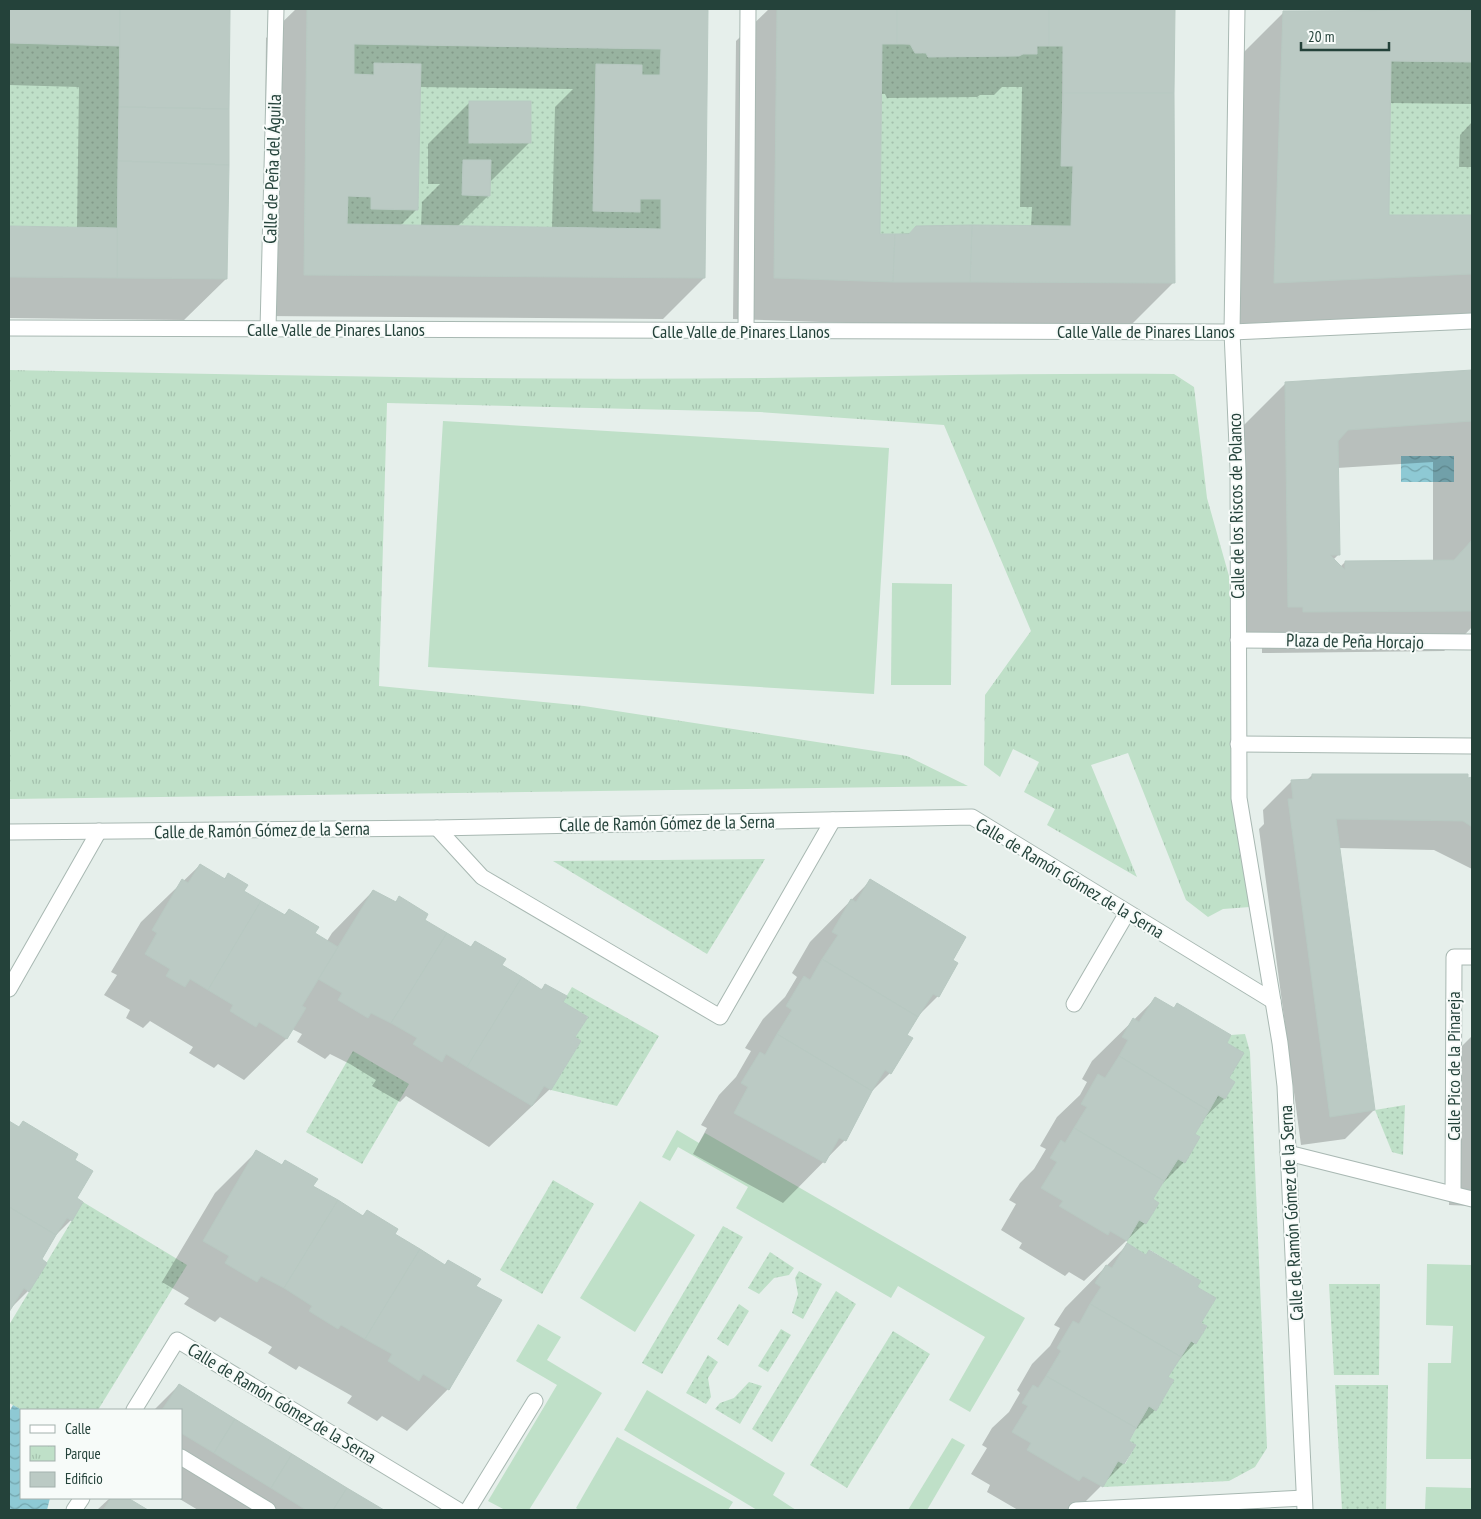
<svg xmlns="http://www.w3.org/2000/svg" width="1481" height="1519" viewBox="0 0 1481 1519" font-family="'PT Sans Narrow',sans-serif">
<defs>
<pattern id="park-tufts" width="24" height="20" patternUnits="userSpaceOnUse" patternTransform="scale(1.25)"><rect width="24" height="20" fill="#bfe0c8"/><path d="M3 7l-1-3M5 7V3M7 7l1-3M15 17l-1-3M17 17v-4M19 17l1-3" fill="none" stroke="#a4c1ad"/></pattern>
<pattern id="garden-dots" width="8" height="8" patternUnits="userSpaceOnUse" patternTransform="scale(1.25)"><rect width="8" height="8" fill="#bfe0c8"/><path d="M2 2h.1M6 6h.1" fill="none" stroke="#a4c1ad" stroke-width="1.8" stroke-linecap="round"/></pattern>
<pattern id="water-waves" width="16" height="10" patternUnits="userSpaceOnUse" patternTransform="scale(1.25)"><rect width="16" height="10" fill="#8ec9d4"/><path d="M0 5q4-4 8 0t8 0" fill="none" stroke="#74a5ad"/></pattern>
</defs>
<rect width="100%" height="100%" fill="#e6efeb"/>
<g fill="#bfe0c8">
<polygon points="443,421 889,448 874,694 428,667"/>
<polygon points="892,583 952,584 951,685 891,685"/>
<polygon points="677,1130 699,1143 705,1133 1025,1318 970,1412 949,1400 985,1337 898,1286 891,1298 736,1208 748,1187 678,1147 670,1161 662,1157"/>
<polygon points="640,1201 695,1235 635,1332 580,1298"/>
<polygon points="1427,1264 1472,1265 1472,1459 1426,1459 1428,1363 1451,1363 1453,1326 1426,1325"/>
<polygon points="538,1324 561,1337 547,1360 602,1393 529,1510 505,1510 488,1501 557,1385 516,1361"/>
<polygon points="647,1390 785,1473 773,1495 796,1510 757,1510 624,1430"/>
<polygon points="617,1437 733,1502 728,1510 579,1510 576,1508"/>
<polygon points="952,1438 965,1445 927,1510 908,1510"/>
<polygon points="1426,1487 1472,1488 1472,1510 1425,1510"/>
</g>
<path fill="url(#park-tufts)" d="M9 370C261 375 513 381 764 378 901 376 1038 373 1174 374L1194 387 1207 498 1229 576 1235 699 1250 907 1223 909 1208 917 1186 900 1128 753 1091 765 1137 877 1047 825 1055 809 1024 792 1039 762 1013 749 1000 777 984 765 985 695 1031 631 944 425 760 412 387 403 379 686 584 706 907 756 968 786 9 799Z"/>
<g fill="url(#garden-dots)">
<polygon points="9,43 120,46 117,228 9,226"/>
<polygon points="354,44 661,49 660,75 642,75 642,65 596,65 593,211 640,212 640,199 661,199 661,229 347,224 348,196 371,197 371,209 418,209 421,65 374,64 374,75 354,74"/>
<path d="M882 44C897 44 920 41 929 57L1019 56 1023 54H1037V46H1063L1061 166H1073L1071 226H916L909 234H880Z"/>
<polygon points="1391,61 1472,62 1472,215 1389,215"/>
<polygon points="765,859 707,954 553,861"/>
<polygon points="572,987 659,1036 617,1106 551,1090 581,1041 575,1037 588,1017 563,1002"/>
<polygon points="1245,1034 1250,1052 1267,1448 1255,1467 1229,1481 1103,1487 1118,1461 1125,1464 1136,1445 1129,1441 1149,1406 1156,1411 1174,1380 1168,1377 1191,1341 1196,1344 1207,1326 1201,1323 1216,1298 1197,1287 1201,1281 1150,1250 1146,1255 1127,1243 1127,1241 1139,1220 1146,1224 1159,1203 1153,1199 1178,1159 1185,1162 1200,1137 1195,1134 1218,1095 1225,1099 1235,1082 1229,1078 1243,1053 1227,1043 1231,1035"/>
<polygon points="353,1051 409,1084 362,1164 306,1132"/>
<polygon points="1405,1105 1403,1155 1392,1152 1375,1110"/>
<polygon points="553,1180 594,1204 542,1294 500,1270"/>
<polygon points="83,1202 187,1265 98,1410 22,1410 9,1403 9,1325"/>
<polygon points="723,1226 743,1237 662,1374 642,1363"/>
<polygon points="770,1252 794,1268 789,1275 774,1278 759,1294 748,1288"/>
<polygon points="799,1271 822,1284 803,1319 792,1313 798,1294 795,1278"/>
<polygon points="1329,1284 1380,1284 1379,1375 1334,1375"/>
<polygon points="836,1291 856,1304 772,1442 752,1429"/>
<polygon points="739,1304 749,1311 728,1346 717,1339"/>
<polygon points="781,1329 791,1335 768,1372 758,1366"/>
<polygon points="893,1331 930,1354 847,1488 810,1465"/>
<polygon points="708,1355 718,1362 708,1378 711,1397 706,1404 686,1393"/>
<polygon points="749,1382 762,1386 740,1424 715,1409 720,1403 734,1398"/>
<polygon points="1335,1385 1388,1385 1386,1510 1342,1510"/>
</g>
<g fill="url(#water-waves)">
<rect x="1401" y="456" width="53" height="26"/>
<polygon points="13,1405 22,1410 21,1498 50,1498 47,1510 9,1510 9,1412"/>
</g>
<g fill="#0003" fill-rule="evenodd">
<polygon points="9,9 229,9 226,279 184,320 9,318 9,227 77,228 79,87 9,85"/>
<path d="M296 9H707L704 278 663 319 263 316 266 38ZM419 87 573 89 555 107 552 229 457 227 489 195V183L530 142 470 102 428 144V184H440L422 202 421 227 400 226 417 209Z"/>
<path d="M769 9H1174L1173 283 1132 324 851 323 733 319 736 41ZM1002 87H1022L1020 207H1032L1031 227 879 235 880 94H885L887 98 977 97 980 95H994Z"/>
<polygon points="1472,12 1472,104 1390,103 1388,216 1472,216 1472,314 1233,324 1242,54 1283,13"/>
<polygon points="1472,122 1472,167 1459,167 1460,135"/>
<path d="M1472 371V627L1454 646H1450L1444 651 1262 653V648H1247L1244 425 1286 383ZM1433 462V561L1345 562 1340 567 1333 560 1339 554 1337 468Z"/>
<polygon points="1312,775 1472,779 1472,869 1434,850 1339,848 1374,1110 1345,1139 1301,1145 1259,829 1264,824 1263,810 1292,781 1307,780"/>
<polygon points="200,865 223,880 228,875 242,892 283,916 289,910 314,934 327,941 332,933 373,891 394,903 400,898 423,920 470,948 475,942 500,966 540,990 546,985 562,1003 574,1038 550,1089 489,1147 406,1096 400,1102 372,1086 376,1080 350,1064 330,1054 325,1059 297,1042 302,1034 292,1029 286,1039 244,1080 218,1064 214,1068 189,1053 193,1047 150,1021 143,1028 126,1018 130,1010 104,995 117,975 111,972 141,922"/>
<polygon points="870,881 951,960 938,996 916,1018 906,1035 890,1073 871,1092 845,1140 783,1203 693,1154 707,1128 701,1125 719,1095 736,1077 751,1051 745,1048 763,1019 785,997 797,977 792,973 810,942"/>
<polygon points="1155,999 1225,1043 1227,1078 1233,1082 1224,1099 1201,1121 1193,1134 1184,1162 1159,1187 1151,1200 1157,1203 1145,1223 1084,1281 1069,1272 1065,1276 1019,1248 1022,1243 1001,1230 1016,1204 1009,1200 1020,1183 1034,1169 1046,1149 1040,1146 1057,1117 1080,1095 1087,1082 1082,1079 1092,1061"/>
<polygon points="1472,1036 1472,1206 1449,1205 1453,1055"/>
<polygon points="9,1122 73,1161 75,1199 71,1220 53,1238 40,1260 28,1291 9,1310"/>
<polygon points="256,1152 281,1166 285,1161 311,1187 362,1216 367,1212 394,1235 444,1266 448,1261 474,1286 448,1389 407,1431 382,1416 377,1421 347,1403 352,1396 299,1366 296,1370 268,1353 272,1347 220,1317 215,1322 184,1304 189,1298 162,1282 215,1193"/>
<polygon points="1127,1245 1195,1287 1199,1324 1195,1343 1177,1362 1167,1378 1155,1410 1132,1433 1128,1441 1124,1463 1077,1510 1018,1510 987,1492 990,1485 971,1474 987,1448 982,1445 992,1428 1009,1412 1020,1393 1017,1390 1032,1364 1050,1346 1060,1328 1054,1325 1065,1308"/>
<polygon points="179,1385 382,1510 198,1510 178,1498 181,1498 181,1410 154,1410"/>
<polygon points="110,1498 125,1498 146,1510 97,1510"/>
</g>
<g fill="#bbcac4" stroke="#b8c9c2" fill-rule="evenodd">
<polygon points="9,9 120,9 120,46 9,43"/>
<polygon points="120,9 230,9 229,109 119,107"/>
<path d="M307 9H708L705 278 304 275ZM354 44 661 49 660 75H642V65L596 64 593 211 640 212V199H661V229L347 224 348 196 371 197V209L418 210 421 64 374 63V75L354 74Z"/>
<polygon points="777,9 897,9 897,44 882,44 880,234 895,234 893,282 774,278"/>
<polygon points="897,9 1049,9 1049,46 1037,46 1037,54 1023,54 1019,56 928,57 926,53 915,53 910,44 897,44"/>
<polygon points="1049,9 1175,9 1174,93 1063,93 1063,46 1049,46"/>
<polygon points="1472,10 1472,62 1391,61 1389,215 1472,215 1472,274 1274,283 1283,11"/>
<polygon points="1063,93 1174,93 1175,283 970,282 972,225 1071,226 1073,166 1061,166"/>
<rect x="469" y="101" width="62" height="42"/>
<polygon points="119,107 229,109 229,165 118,161"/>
<polygon points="463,160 491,160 490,196 462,195"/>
<polygon points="118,161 229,165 227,279 117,278"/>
<polygon points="972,225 970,282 893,282 895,234 909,234 916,226"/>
<polygon points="9,226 117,228 117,278 9,277"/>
<polygon points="1472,370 1472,421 1348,430 1338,441 1340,555 1330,555 1345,570 1345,561 1454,560 1472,540 1472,611 1303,612 1303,607 1288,607 1285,382"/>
<polygon points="1312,774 1468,774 1468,778 1472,777 1472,827 1463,821 1336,819 1375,1110 1330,1117 1288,799 1293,799 1291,780 1312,779"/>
<polygon points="200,864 225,879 228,873 248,885 244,891 261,901 208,990 190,979 185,987 166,976 170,969 145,954 157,933 152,930 182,879 188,883"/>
<polygon points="870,879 966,937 953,960 958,963 939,997 933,994 918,1017 822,959 838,935 832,932 851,899 856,902"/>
<polygon points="373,890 396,902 399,896 428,914 425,920 447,933 391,1023 371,1013 368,1018 338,1000 342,993 318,979"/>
<polygon points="261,901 285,915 289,909 319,927 315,933 338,947 302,1006 306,1008 287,1039 259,1022 256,1027 230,1011 233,1005 208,990"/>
<polygon points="447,933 471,947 475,941 506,959 502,965 522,977 467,1067 446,1054 442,1062 413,1044 417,1038 391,1023"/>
<polygon points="822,959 918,1017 907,1035 913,1038 891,1074 885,1070 872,1091 777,1034 792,1010 786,1006 804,976 810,980"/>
<polygon points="522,977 542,990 545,984 567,996 563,1002 588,1017 575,1037 581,1041 551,1090 544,1086 532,1106 467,1067"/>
<polygon points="1155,997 1174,1008 1177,1003 1231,1035 1227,1043 1244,1053 1229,1078 1235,1082 1225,1099 1218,1095 1209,1111 1119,1056 1128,1040 1122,1037 1133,1018 1139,1022"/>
<polygon points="777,1034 872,1091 846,1141 839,1138 825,1163 734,1113 748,1087 741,1083 760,1052 765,1055"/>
<polygon points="1119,1056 1209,1111 1195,1134 1200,1137 1185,1163 1178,1159 1164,1181 1074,1128 1087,1107 1081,1104 1098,1074 1105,1078"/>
<polygon points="9,1121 19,1127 23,1121 78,1154 75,1160 93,1171 77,1198 83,1202 72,1221 67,1218 56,1235 9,1207"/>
<polygon points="1074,1128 1164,1181 1153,1199 1159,1203 1146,1224 1139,1220 1127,1241 1110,1231 1108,1235 1059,1206 1063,1201 1041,1188 1057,1162 1050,1158 1061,1140 1065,1143"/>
<polygon points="256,1150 282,1165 285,1160 318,1179 313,1186 338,1200 284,1288 261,1276 257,1282 225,1263 229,1256 203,1241"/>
<polygon points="338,1200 363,1216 367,1210 398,1229 395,1234 420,1249 365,1339 341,1325 338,1329 309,1311 312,1306 284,1288"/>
<polygon points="9,1207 56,1235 42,1259 47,1263 29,1292 24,1288 9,1312"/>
<polygon points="1127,1243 1146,1255 1149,1250 1201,1281 1197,1287 1216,1298 1201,1323 1207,1326 1196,1344 1191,1341 1181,1357 1090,1304 1101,1287 1095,1283 1106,1265 1112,1268"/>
<polygon points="420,1249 445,1265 448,1260 481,1279 476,1286 502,1300 449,1390 423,1374 419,1381 388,1361 392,1354 365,1339"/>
<polygon points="1090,1304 1181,1357 1168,1377 1174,1380 1156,1411 1149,1406 1136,1428 1046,1376 1061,1351 1057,1348 1073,1321 1079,1324"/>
<polygon points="1046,1376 1136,1428 1129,1441 1136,1445 1124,1464 1118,1461 1103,1487 1083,1476 1079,1481 1027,1450 1031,1443 1012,1432 1028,1406 1022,1403 1033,1385 1038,1388"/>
<polygon points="179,1384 235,1419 214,1453 181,1433 181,1410 162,1410"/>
<polygon points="235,1419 292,1454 271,1488 214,1453"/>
<polygon points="292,1454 347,1488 333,1510 306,1510 271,1488"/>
<polygon points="347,1488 384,1510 333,1510"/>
<polygon points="111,1498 128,1498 148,1510 103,1510"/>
</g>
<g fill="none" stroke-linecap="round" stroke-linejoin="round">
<g stroke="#a8b8b2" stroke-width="17">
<g id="lane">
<polyline points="437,828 482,877 720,1017 833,820"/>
<polyline points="9,989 99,831"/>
<polyline points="1074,1004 1127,913"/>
<polyline points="1076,1510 1304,1498"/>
</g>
</g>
<g stroke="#a8b8b2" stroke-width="17">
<g id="street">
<polyline points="1237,9 1232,332 1238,469 1239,798 1280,1043 1285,1086 1305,1510"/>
<polyline points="9,328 1232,332 1472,321"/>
<polyline points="268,329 276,9"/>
<polyline points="746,331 748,9"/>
<polyline points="1238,640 1472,642"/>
<polyline points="1238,744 1472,746"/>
<polyline points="9,832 437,828 972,817 1273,1001"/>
<polyline points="1288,1153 1472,1199"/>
<polyline points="1453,1193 1454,957 1472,957"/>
<polyline points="134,1410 177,1340 458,1510"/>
<polyline points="181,1457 268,1510"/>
<polyline points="74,1510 82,1498"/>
<polyline points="468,1510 535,1401"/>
</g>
</g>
<use href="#lane" stroke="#fff" stroke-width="15"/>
<use href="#street" stroke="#fff" stroke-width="15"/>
</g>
<g text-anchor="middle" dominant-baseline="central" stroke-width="4" stroke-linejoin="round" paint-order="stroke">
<g font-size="18" fill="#24423a" stroke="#f7fbf9">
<text transform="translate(272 169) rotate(-88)">Calle de Peña del Águila</text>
<text x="336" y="329">Calle Valle de Pinares Llanos</text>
<text x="741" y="331">Calle Valle de Pinares Llanos</text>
<text x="1146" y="331">Calle Valle de Pinares Llanos</text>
<text transform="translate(1236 506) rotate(-91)">Calle de los Riscos de Polanco</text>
<text transform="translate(1355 641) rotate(1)">Plaza de Peña Horcajo</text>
<text transform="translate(667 823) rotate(-1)">Calle de Ramón Gómez de la Serna</text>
<text transform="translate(262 830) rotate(-1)">Calle de Ramón Gómez de la Serna</text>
<text transform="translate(1070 878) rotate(31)">Calle de Ramón Gómez de la Serna</text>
<text transform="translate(1453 1066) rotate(-90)">Calle Pico de la Pinareja</text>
<text transform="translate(1291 1213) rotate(-93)">Calle de Ramón Gómez de la Serna</text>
<text transform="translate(282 1403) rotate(31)">Calle de Ramón Gómez de la Serna</text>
</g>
</g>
<rect width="1481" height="1519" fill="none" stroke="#24423a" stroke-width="20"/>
<rect x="20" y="1409" width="162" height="90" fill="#f7fbf9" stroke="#a3b1ad"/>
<rect x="30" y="1425" width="25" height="8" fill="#ffffff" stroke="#a3b1ad"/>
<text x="65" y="1434" font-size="15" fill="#24423a">Calle</text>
<rect x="30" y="1446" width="25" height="15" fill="url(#park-tufts)" stroke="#a3b1ad"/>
<text x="65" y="1459" font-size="15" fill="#24423a">Parque</text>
<rect x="30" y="1472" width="25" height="15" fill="#bbcac4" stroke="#a3b1ad"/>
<text x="65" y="1484" font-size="15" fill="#24423a">Edificio</text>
<path d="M1301 42v8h88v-8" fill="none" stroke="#24423a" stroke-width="2.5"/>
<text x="1308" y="42" font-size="15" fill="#24423a" stroke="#f7fbf9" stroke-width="4" paint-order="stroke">20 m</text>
</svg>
